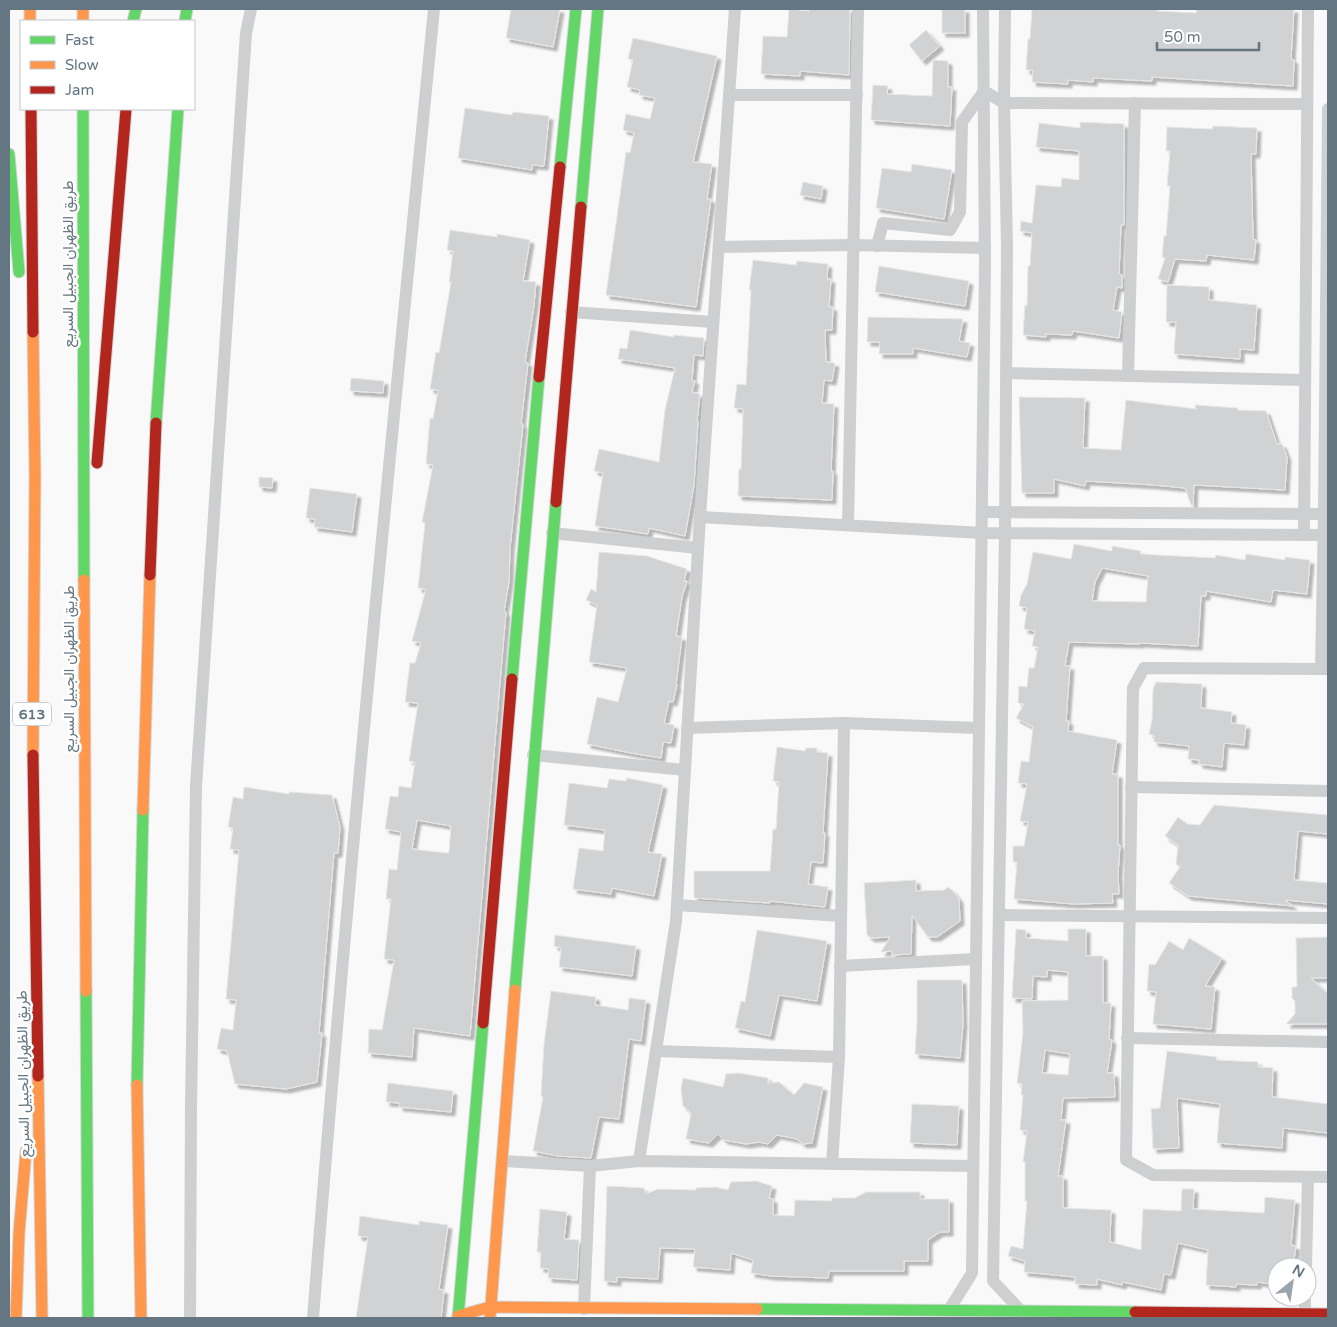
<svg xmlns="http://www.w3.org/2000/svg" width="1337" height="1327" viewBox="0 0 1337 1327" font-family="'Varela Round',Vazirmatn,sans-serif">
<defs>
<filter id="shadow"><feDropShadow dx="4" dy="4" stdDeviation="1" flood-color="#0004"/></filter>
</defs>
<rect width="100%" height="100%" fill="#f9f9f9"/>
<g fill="#d0d2d3" stroke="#e8e8e8" fill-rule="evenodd" filter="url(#shadow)">
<polygon points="511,9 560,9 553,47 506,38"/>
<polygon points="789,9 809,11 809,9 850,9 849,75 800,71 800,76 761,74 763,36 787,37"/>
<rect x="942" y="9" width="23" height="24"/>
<polygon points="1032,9 1157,9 1157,11 1196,13 1197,9 1294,9 1291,59 1294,60 1293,86 1152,77 1152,81 1093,78 1093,82 1068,80 1068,84 1032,82 1033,70 1026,70 1028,39 1030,39"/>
<polygon points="926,30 940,46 922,61 909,45"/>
<polygon points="633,38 717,56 693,162 712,164 707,199 711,199 696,307 606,295 626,152 630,153 634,133 623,130 626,114 650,119 655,98 639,95 640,90 627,87 633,60 628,59"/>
<polygon points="933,60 948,61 948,87 952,87 950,126 871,120 873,85 888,86 887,94 932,96"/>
<polygon points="465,108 512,115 513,112 549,116 544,166 532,165 532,170 458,158"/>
<polygon points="1080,122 1124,124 1124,225 1121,225 1119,274 1122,275 1122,288 1117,287 1113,310 1122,312 1119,338 1073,331 1072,335 1046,334 1046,337 1023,335 1025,305 1027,306 1028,266 1030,266 1032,233 1020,231 1021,221 1032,223 1036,185 1061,187 1062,178 1079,180 1079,151 1036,147 1039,123 1080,128"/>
<polygon points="1213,126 1257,128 1256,154 1251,154 1253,239 1256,240 1254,260 1207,255 1206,261 1175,259 1168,282 1158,279 1165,258 1162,257 1164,236 1166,236 1170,186 1167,186 1170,151 1166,151 1167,127 1212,129"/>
<polygon points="912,164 952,170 944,219 876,208 882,168 911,172"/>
<polygon points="803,182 823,186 821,199 800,195"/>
<path d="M450 230 497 237V234L530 240 523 281 536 282 534 305 525 362 528 363 521 424H523L510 548 509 581 504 611 506 612 470 1036 414 1028 412 1057 368 1053 369 1029 382 1030 394 960 384 959 391 899H386L389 869 397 870 401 832 385 829 390 796 398 797 399 786 411 788 415 762 409 761 418 703 405 702 410 663H415L421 643 412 641 426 589 418 588 425 523 422 522 433 465 426 464 430 418 433 419 438 390 430 389 436 352 439 353 451 282H449L453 251 447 250ZM417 820 451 826 449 852 447 853 412 849Z"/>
<polygon points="753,260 796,265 797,261 828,264 827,279 831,279 829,307 833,307 832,330 825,330 826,362 835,363 832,381 824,380 822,403 834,404 831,471 833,471 832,500 738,496 739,469 741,469 743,414 743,409 734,408 737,384 746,385 751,290 749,290"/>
<polygon points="879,266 969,281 965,306 875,292"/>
<polygon points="1167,285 1209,287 1209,300 1257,305 1254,350 1240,349 1240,359 1174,354 1176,322 1166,322"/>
<polygon points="868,317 963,319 959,341 970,343 967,357 913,348 913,354 879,354 880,342 867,342"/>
<polygon points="630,330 674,337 674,335 704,338 703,356 694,355 692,380 695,381 692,392 700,394 697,421 698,421 694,485 685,536 649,528 648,534 595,526 603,473 594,471 599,449 659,462 665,410 675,368 618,359 620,348 627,349"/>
<polygon points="351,378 384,381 383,393 350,391"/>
<polygon points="1019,397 1085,398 1083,448 1121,450 1126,400 1196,409 1195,405 1238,408 1238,410 1266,411 1277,444 1282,444 1287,457 1285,490 1194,485 1193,505 1191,505 1185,488 1154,485 1086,481 1085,486 1054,479 1054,493 1022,493"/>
<polygon points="259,477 273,478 272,488 259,487"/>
<polygon points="310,488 357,494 352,532 314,527 315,519 306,518"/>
<path d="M1074 544 1112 551V546L1141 551 1140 554 1215 558 1216 555 1245 560 1246 554 1285 560V557L1310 560 1307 594 1273 590 1271 602 1206 591V596H1201L1198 646 1140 643V644L1069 642 1065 666H1070L1066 721H1069L1068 731 1117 740 1112 774H1118V845H1120L1118 874 1119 894H1112L1113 903 1074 904 1014 899 1017 862H1013V846H1024L1028 822 1020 821 1027 784 1018 783 1021 761 1029 762 1033 727 1016 718 1024 704 1018 703 1019 686 1027 687 1029 668H1034L1038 647 1032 646 1035 631 1024 629 1027 608 1019 606 1021 595 1027 584 1033 552 1071 559ZM1102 568 1148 576 1146 602 1092 601 1095 582Z"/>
<polygon points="599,552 647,556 687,569 684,581 687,581 682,597 676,636 682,637 676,685 677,685 673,702 669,701 664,723 674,725 671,743 663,742 661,758 631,753 587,744 597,697 618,702 627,668 589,662 597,605 586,600 591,589 596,592"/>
<polygon points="1156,682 1202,684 1201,708 1232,712 1231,723 1246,725 1244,745 1224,743 1222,767 1199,764 1199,760 1188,759 1189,746 1154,742 1154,736 1149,734 1152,720 1153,689"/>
<polygon points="777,747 805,751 806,748 817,748 817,752 828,753 823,833 825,833 823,863 811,862 808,884 828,887 825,907 770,901 770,903 694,898 694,871 770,871 773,829 776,829 779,782 773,781"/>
<polygon points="627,778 663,785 648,852 662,854 654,896 612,888 611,894 573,889 579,848 603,851 605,830 564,825 569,783 607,788 609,779 626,781"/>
<polygon points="244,787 289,794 289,792 332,795 340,827 338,853 334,853 319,1033 322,1033 317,1082 286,1089 235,1084 227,1051 217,1049 221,1028 233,1030 236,1000 226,999 239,850 230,849 233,828 228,827 233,797 243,799"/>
<polygon points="1214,805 1328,815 1328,834 1298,831 1294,880 1328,883 1328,904 1285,900 1293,906 1188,896 1169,883 1180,867 1176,864 1178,845 1165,836 1178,817 1187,824 1200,825"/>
<polygon points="916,880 916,891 944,890 948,887 953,891 959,899 960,921 937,937 928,937 912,915 911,954 892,955 892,951 881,952 890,937 871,938 867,935 864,883"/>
<path d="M1016 929 1026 930V938L1068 941V929H1086V956H1103V1003H1111L1109 1039 1112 1040 1107 1073H1114L1115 1097 1063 1098 1061 1120H1066L1058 1176H1063V1208L1111 1210 1110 1242 1141 1250 1143 1209 1181 1211 1182 1189H1194L1193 1209 1264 1213 1265 1197 1295 1200 1291 1245 1296 1246 1293 1267H1277V1285L1258 1282 1257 1285 1236 1284V1287L1206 1285 1208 1250 1178 1243 1171 1275 1164 1274 1161 1290 1123 1282 1122 1285 1097 1279V1285L1075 1284V1277L1024 1272 1025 1261 1008 1256 1011 1246 1023 1249 1027 1201H1025V1162H1023L1027 1131 1020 1130 1023 1095H1021L1022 1084 1017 1083 1023 1033 1022 1001 1068 1000V972L1047 970V977L1033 976 1032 999 1012 998ZM1045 1050 1070 1054 1068 1075 1042 1073Z"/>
<polygon points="757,930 827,941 817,1001 779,995 770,1036 735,1028 741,1001 745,1002"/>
<polygon points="555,935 636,946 632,976 559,967 561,948 554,946"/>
<polygon points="1328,937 1328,978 1311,978 1328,994 1328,1024 1286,1024 1295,1014 1295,1001 1292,998 1292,987 1297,987 1296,938"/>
<polygon points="1189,938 1222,958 1205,986 1215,987 1211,1029 1153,1024 1156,992 1147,991 1149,964 1155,965 1169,941 1183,950"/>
<polygon points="917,980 962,980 963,1024 960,1058 915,1054 917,1022"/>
<polygon points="551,991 596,997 595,1005 628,1010 629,998 646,1000 641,1041 629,1039 619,1119 599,1117 591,1158 558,1156 533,1151 543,1097 541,1096 544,1044"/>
<polygon points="1167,1051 1217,1057 1216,1060 1258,1062 1258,1067 1273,1068 1272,1097 1328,1104 1328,1133 1283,1128 1282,1148 1217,1143 1220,1104 1177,1098 1179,1148 1153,1149 1151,1109 1160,1108"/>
<polygon points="738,1073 768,1078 768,1083 779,1082 794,1095 804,1083 823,1087 812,1143 803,1144 797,1139 777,1135 768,1144 759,1142 746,1144 724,1140 718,1134 709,1143 686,1139 691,1113 683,1106 681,1088 683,1078 723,1087 726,1074"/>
<polygon points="388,1083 453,1091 451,1112 399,1107 400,1103 386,1102"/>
<polygon points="912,1104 959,1106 957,1145 910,1143"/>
<polygon points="756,1181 772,1186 769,1198 773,1199 773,1215 794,1216 795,1200 832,1201 832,1198 855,1198 866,1192 920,1192 920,1199 949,1199 949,1232 940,1232 928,1240 928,1261 904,1261 904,1271 829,1271 828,1278 771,1276 751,1273 753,1260 731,1253 730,1270 693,1267 695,1249 660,1248 658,1279 617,1277 617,1282 604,1281 607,1186 644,1188 646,1194 658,1189 696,1190 696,1188 715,1187 728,1190 731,1182"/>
<polygon points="540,1209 567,1212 564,1239 579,1240 577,1280 548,1278 549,1269 540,1268 541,1252 537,1252"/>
<polygon points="360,1216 419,1225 419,1221 448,1225 439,1289 444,1290 441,1318 356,1318 368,1237 358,1236"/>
</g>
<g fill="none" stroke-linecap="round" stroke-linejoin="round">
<g stroke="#d5d6d7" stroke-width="13">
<g id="fast">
<polyline points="133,21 136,9"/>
<polyline points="185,21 187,9"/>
<polyline points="83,109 84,580"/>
<polyline points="9,154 19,272"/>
<polyline points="560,167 576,9"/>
<polyline points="581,207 598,9"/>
<polyline points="156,423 178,109"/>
<polyline points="512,679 539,377"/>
<polyline points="515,990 556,502"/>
<polyline points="86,991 88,1318"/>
<polyline points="137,1085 143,810"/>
<polyline points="757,1309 1135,1312"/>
<polyline points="458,1318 483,1023"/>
</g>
</g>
<g stroke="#d5d6d7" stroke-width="13">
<g id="slow">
<polyline points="30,9 30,21"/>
<polyline points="83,9 83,21"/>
<polyline points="84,580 86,991"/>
<polyline points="33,755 35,475 33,332"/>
<polyline points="143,810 150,575"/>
<polyline points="38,1076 42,1318"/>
<polyline points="137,1085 141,1318"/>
<polyline points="458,1316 490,1307 757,1309"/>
<polyline points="16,1318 19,1233 26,1151"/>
<polyline points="490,1318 515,990"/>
</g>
</g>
<g stroke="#d5d6d7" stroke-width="13">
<g id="jam">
<polyline points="31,109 33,332"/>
<polyline points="539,377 560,167"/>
<polyline points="97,463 126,109"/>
<polyline points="556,502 581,207"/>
<polyline points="150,575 156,423"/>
<polyline points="33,755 38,1076"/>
<polyline points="483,1023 512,679"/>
<polyline points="1135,1312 1328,1314"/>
</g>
</g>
<g stroke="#cecfd0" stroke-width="12">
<polyline points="1005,9 1004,103 1007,247 1005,533 993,1281 1021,1311"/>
<polyline points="729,95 857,95"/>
<polyline points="877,246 883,223 950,230 960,212 962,122 984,91 1004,103 1307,104"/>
<polyline points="719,247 854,245 985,248"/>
<polyline points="571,312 713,322"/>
<polyline points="1006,373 1305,380"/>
<polyline points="1128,376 1135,103"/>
<polyline points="982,512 1328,514"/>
<polyline points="700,517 982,533 1328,535"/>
<polyline points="848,525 858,9"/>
<polyline points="552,533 698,548"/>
<polyline points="1304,535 1308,9"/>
<polyline points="1321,669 1324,514 1328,109"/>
<polyline points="1328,669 1144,668 1133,688 1126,1160 1153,1175 1328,1177"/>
<polyline points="687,728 844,723 978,728"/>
<polyline points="533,755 685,770"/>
<polyline points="1131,787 1328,791"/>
<polyline points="677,905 841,916"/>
<polyline points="999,915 1328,918"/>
<polyline points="840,966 975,959"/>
<polyline points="1127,1038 1328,1042"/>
<polyline points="656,1051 839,1057"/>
<polyline points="503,1161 590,1166 639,1161 973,1166"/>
<polyline points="639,1161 676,921 700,517 735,9"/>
<polyline points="832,1164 839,1057 844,723"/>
<polyline points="1306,1267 1308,1177"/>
<polyline points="584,1309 590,1166"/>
<polyline points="949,1310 972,1273 985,263 983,9"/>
<polyline points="1305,1314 1305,1297"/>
<polyline points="190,1318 191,1108 196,786 246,33 251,9"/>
<path d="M313 1318C347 881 391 445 434 9"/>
</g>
<use href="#fast" stroke="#63d668" stroke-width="11"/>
<use href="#slow" stroke="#ff974d" stroke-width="11"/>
<use href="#jam" stroke="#b3261e" stroke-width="11"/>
</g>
<g text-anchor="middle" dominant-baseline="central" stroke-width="5" stroke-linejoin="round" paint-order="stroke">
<rect fill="#fff" stroke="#939fa8" stroke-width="1" x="13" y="702.5" width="38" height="23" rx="4"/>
<g font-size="14" font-weight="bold" fill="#657683">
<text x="32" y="714">613</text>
</g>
<g font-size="15" fill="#657683" stroke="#fff">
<text transform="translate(68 264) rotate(-90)">طريق الظهران الجبيل السريع</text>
<text transform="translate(69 669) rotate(-90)">طريق الظهران الجبيل السريع</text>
<text transform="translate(23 1074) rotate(-91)">طريق الظهران الجبيل السريع</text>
</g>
</g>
<rect width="1337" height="1327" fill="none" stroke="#657683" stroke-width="20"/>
<rect x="20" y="20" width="175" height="90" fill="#ffffff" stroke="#c1c8cd"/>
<rect x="30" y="36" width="25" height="8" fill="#63d668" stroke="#c1c8cd"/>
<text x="65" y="45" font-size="15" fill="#657683">Fast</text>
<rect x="30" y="61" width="25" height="8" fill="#ff974d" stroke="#c1c8cd"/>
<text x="65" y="70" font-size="15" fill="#657683">Slow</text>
<rect x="30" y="86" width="25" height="8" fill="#b3261e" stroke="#c1c8cd"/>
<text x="65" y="95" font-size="15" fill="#657683">Jam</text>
<g transform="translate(1292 1282) rotate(30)"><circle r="24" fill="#ffffff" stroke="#c1c8cd"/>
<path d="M0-4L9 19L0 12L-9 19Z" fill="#99a4ac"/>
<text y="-8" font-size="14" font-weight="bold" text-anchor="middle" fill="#657683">N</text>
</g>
<path d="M1157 42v8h102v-8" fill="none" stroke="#657683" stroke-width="2.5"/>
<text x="1164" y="42" font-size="15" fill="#657683" stroke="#ffffff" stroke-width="4" paint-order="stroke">50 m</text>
</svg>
